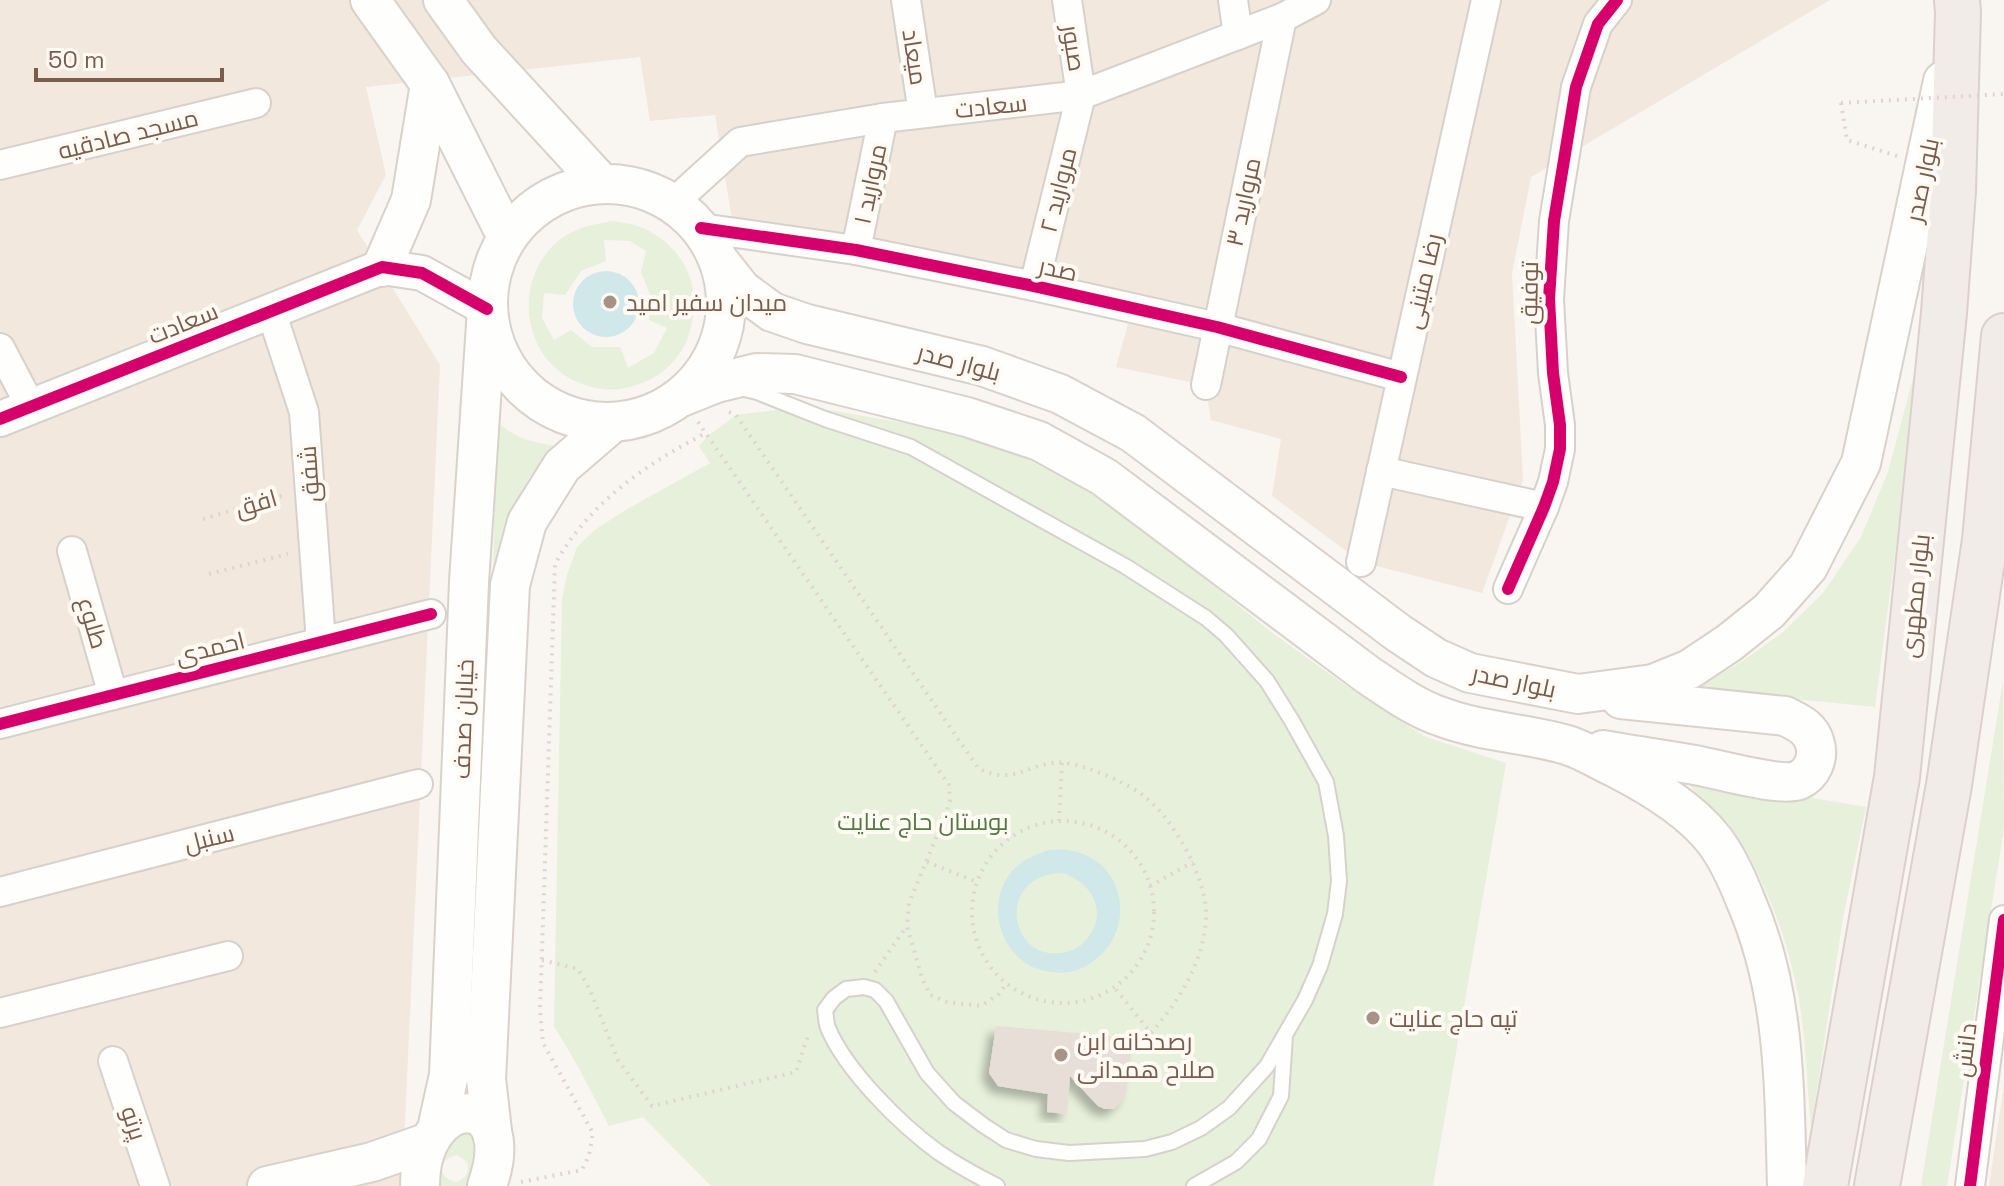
<svg xmlns="http://www.w3.org/2000/svg" width="2004" height="1186" viewBox="0 0 2004 1186" font-family="'Space Grotesk',Cairo,sans-serif">
<defs>
<filter id="shadow"><feDropShadow dx="-7" dy="7" stdDeviation="4" flood-color="#0004"/></filter>
</defs>
<rect width="100%" height="100%" fill="#f9f5f0"/>
<g fill="#f2e8de">
<polygon points="0,0 1830,0 1531,177 1512,273 1523,480 1482,593 1361,562 1272,496 1281,439 1211,420 1205,385 1116,367 1133,306 733,226 715,115 650,121 640,57 366,87 386,175 357,230 440,365 402,1186 0,1186"/>
<polygon points="2004,1084 2004,1186 1989,1186"/>
</g>
<g fill="#e7f0db" fill-rule="evenodd">
<path d="M613 221C623 223 634 224 643 228 687 249 703 289 689 334 683 356 661 378 639 384 633 386 627 388 621 389 607 391 593 388 580 383 520 360 511 276 562 238 577 227 595 224 613 221ZM604 240 630 241 646 251 641 272 651 297 649 320 667 328 654 353 628 368 620 347H592L571 330 554 340 542 318 544 293 565 295 581 271 606 261Z"/>
<polygon points="1923,341 1875,707 1695,689 1738,664 1781,634 1823,593 1861,537 1888,472"/>
<polygon points="807,406 965,434 1023,457 1087,491 1149,533 1271,632 1358,694 1426,737 1506,763 1433,1186 711,1186 643,1117 609,1126 580,1070 554,1026 562,599 567,575 577,547 596,529 629,508 710,463 699,446 708,436 736,415"/>
<path d="M496 421C517 440 530 441 558 447 552 453 544 458 539 464 515 492 504 540 493 575Z"/>
<polygon points="2003,681 2004,828 1947,1186 1921,1186"/>
<path d="M1680 776 1866 807 1843 918 1811 1129C1807 1085 1806 1037 1798 994 1785 929 1760 861 1715 811 1704 798 1691 788 1680 776Z"/>
<path d="M478 1128 473 1186H431L449 1132ZM457 1155 467 1162C470 1172 466 1179 456 1182 437 1178 437 1159 457 1155Z"/>
</g>
<g fill="#d0e8ea" fill-rule="evenodd">
<circle cx="606" cy="304" r="33"/>
<path d="M1049 850C1055 850 1061 849 1067 850 1127 857 1139 934 1089 964 1079 971 1066 974 1054 972 1039 971 1026 966 1016 955 993 931 991 891 1016 867 1026 858 1037 854 1049 850ZM1062 873C1092 882 1109 912 1087 939 1080 947 1071 952 1060 953 1008 959 996 875 1062 873Z"/>
</g>
<polygon fill="#e6ded7" filter="url(#shadow)" points="996,1026 1133,1038 1126,1095 1118,1105 1113,1109 1105,1109 1098,1106 1070,1076 1067,1114 1047,1112 1048,1094 998,1086 989,1073"/>
<g fill="none" stroke-linecap="round" stroke-linejoin="round">
<g stroke="#d7d1cb" stroke-width="18">
<g id="service">
<path d="M740 388 757 392 825 419 911 447 1125 566 1206 618 1226 635 1267 681 1292 721 1326 782 1336 836 1339 881 1335 914 1320 966 1305 1000 1267 1066 1229 1108 1201 1128 1172 1142 1145 1149 1069 1153 1036 1149 1006 1140 983 1125 954 1103 927 1073 886 1001 875 990 864 987 846 989 834 998 825 1010C826 1016 826 1023 828 1028 846 1071 901 1125 938 1152 957 1165 977 1176 997 1186"/>
<polyline points="1194,1186 1236,1162 1259,1139 1281,1096 1285,1036"/>
</g>
</g>
<g stroke="#d7d1cb" stroke-width="32">
<g id="minor">
<polyline points="906,0 923,113"/>
<polyline points="1233,0 1238,35"/>
<polyline points="0,165 256,103"/>
<polyline points="673,203 740,142 883,118 1081,95 1282,18 1316,0"/>
<polyline points="701,228 856,250 1034,286 1217,327 1401,377"/>
<polyline points="856,250 883,118"/>
<polyline points="1034,286 1081,95 1067,0"/>
<polyline points="271,311 304,412 321,642"/>
<polyline points="0,348 31,407"/>
<polyline points="1206,385 1282,18"/>
<polyline points="1381,471 1544,507"/>
<polyline points="72,551 113,695"/>
<polyline points="1361,562 1486,0"/>
<polyline points="1508,589 1544,507 1553,482 1560,449 1560,425 1553,373 1549,299 1554,221 1576,87 1598,24 1617,0"/>
<polyline points="0,724 431,614"/>
<polyline points="0,892 418,784"/>
<polyline points="0,1013 228,956"/>
<polyline points="113,1061 155,1186"/>
<polyline points="1970,1186 2004,920"/>
</g>
</g>
<g stroke="#d7d1cb" stroke-width="38">
<polyline id="tertiary" points="0,419 382,267 422,273 487,309"/>
</g>
<g stroke="#d9d2cb" stroke-width="42">
<g id="secondary">
<polyline points="370,0 430,84 507,237"/>
<polyline points="443,0 479,50 602,184"/>
<circle cx="607" cy="303" r="119"/>
<polyline points="719,261 742,290 772,312 807,324 982,366 1060,394 1133,433 1397,632 1436,658 1470,673 1578,694 1653,684 1690,669 1729,643 1769,611 1808,567 1861,463 1943,81"/>
<polyline points="382,267 411,200 430,84"/>
<path d="M681 397 716 383 757 373 795 374 967 417 1039 441 1104 477 1368 675C1392 691 1415 708 1442 717 1482 732 1526 733 1567 745 1584 750 1600 761 1616 768 1651 786 1690 809 1714 840 1727 857 1737 879 1745 899 1786 993 1784 1086 1787 1186"/>
<path d="M1603 750C1631 755 1660 759 1689 764 1711 767 1781 788 1799 780 1812 774 1819 758 1815 744 1811 728 1799 723 1785 716L1621 699"/>
<polyline points="437,1129 449,1075 469,582 487,309"/>
<polyline points="492,1131 486,1079 510,585 527,522 562,466 612,423"/>
<polyline points="267,1186 372,1162 429,1142"/>
<path d="M420 1186C420 1091 522 1087 487 1186"/>
</g>
</g>
<g stroke="#dad1cc" stroke-width="48">
<g id="trunk">
<polyline points="1825,1186 1897,777 1944,313 1953,191 1958,12 1957,0"/>
<polyline points="1877,1186 1949,785 1985,540 2004,336"/>
</g>
</g>
<g stroke="#dcd5d0" stroke-width="4" stroke-dasharray="2 6" stroke-linecap="butt">
<polyline points="1841,103 1847,140 1897,156"/>
<path d="M729 412 736 415 978 768C1015 788 1031 759 1066 763 1088 766 1122 781 1140 793 1172 815 1209 880 1206 920 1203 963 1179 1001 1151 1033L1114 987"/>
<polyline points="698,422 949,785 950,800 946,814 909,903 907,926 922,978 930,995 947,1002 981,1006 999,994 1007,983"/>
<polyline points="203,519 285,495"/>
<polyline points="209,574 288,554"/>
<circle cx="1063" cy="912" r="91"/>
<polyline points="1059,821 1062,763"/>
<polyline points="927,862 977,882"/>
<polyline points="1150,886 1193,862"/>
<polyline points="542,960 578,969 590,990 618,1060 652,1106 796,1072 805,1044 809,1034"/>
<polyline points="875,972 906,927"/>
<path d="M521 1182 582 1170 589 1155 593 1133 543 1043 540 1010 555 564C589 503 646 464 706 433"/>
</g>
<use href="#service" stroke="#fefefd" stroke-width="14"/>
<use href="#minor" stroke="#fefefd" stroke-width="28"/>
<use href="#tertiary" stroke="#fefefd" stroke-width="34"/>
<use href="#secondary" stroke="#fefefd" stroke-width="38"/>
<use href="#trunk" stroke="#f2ece8" stroke-width="44"/>
<polyline stroke="#dcd5d0" stroke-width="4" stroke-dasharray="2 6" stroke-linecap="butt" points="1841,103 2004,94"/>
<g stroke="#fffaf3" stroke-width="17">
<g id="cycleway">
<polyline points="701,228 856,250 1034,286 1217,327 1401,377"/>
<polyline points="0,419 382,267 422,273 487,309"/>
<polyline points="1508,589 1544,507 1553,482 1560,449 1560,425 1553,373 1549,299 1554,221 1576,87 1598,24 1617,0"/>
<polyline points="0,724 431,614"/>
<polyline points="1970,1186 2004,920"/>
</g>
</g>
<use href="#cycleway" stroke="#d6006c" stroke-width="12"/>
</g>
<g fill="#a69286" stroke="#fffaf3" stroke-width="3">
<circle cx="610" cy="302" r="8"/>
<circle cx="1373" cy="1018" r="8"/>
<circle cx="1061" cy="1055" r="8"/>
</g>
<g text-anchor="middle" dominant-baseline="central" stroke-width="8" stroke-linejoin="round" paint-order="stroke">
<g font-size="24" fill="#7a5c4d" stroke="#fffaf3">
<text transform="translate(1074 48) rotate(81)">صبور</text>
<text transform="translate(915 57) rotate(81)">میعاد</text>
<text transform="translate(991 106) rotate(-6)">سعادت</text>
<text transform="translate(128 134) rotate(-14)">مسجد صادقیه</text>
<text transform="translate(1922 180) rotate(-78)">بلوار صدر</text>
<text transform="translate(870 184) rotate(-78)">مروارید ۱</text>
<text transform="translate(1058 190) rotate(-76)">مروارید ۲</text>
<text transform="translate(1243 202) rotate(-78)">مروارید ۳</text>
<text transform="translate(1058 269) rotate(12)">صدر</text>
<text transform="translate(1423 281) rotate(-77)">رضا متینی</text>
<text transform="translate(1529 293) rotate(-89)">توفیق</text>
<text transform="translate(183 323) rotate(-22)">سعادت</text>
<text transform="translate(959 362) rotate(15)">بلوار صدر</text>
<text transform="translate(309 474) rotate(-94)">شفق</text>
<text transform="translate(256 503) rotate(-16)">افق</text>
<text transform="translate(1915 596) rotate(-84)">بلوار مطهری</text>
<text transform="translate(93 623) rotate(74)">طلوع</text>
<text transform="translate(210 648) rotate(-14)">احمدی</text>
<text transform="translate(1514 681) rotate(12)">بلوار صدر</text>
<text transform="translate(463 719) rotate(-88)">خیابان صدف</text>
<text transform="translate(209 838) rotate(-14)">سنبل</text>
<text transform="translate(1965 1050) rotate(-83)">دانش</text>
<text transform="translate(134 1123) rotate(72)">پرتو</text>
</g>
<g font-size="24" fill="#7a5c4d" stroke="#fffaf3" text-anchor="start">
<text x="626" y="302">میدان سفیر امید</text>
<text x="1389" y="1018">تپه حاج عنایت</text>
<text x="1077" y="1041">رصدخانه ابن<tspan x="1077" dy="28">صلاح همدانی</tspan></text>
</g>
<g font-size="24" fill="#537a41" stroke="#fffaf3">
<text x="923" y="821">بوستان حاج عنایت</text>
</g>
</g>
<path d="M36 68v12h186v-12" fill="none" stroke="#7a5c4d" stroke-width="4"/>
<text x="48" y="68" font-size="24" fill="#7a5c4d" stroke="#fffaf3" stroke-width="6" paint-order="stroke">50 m</text>
</svg>
